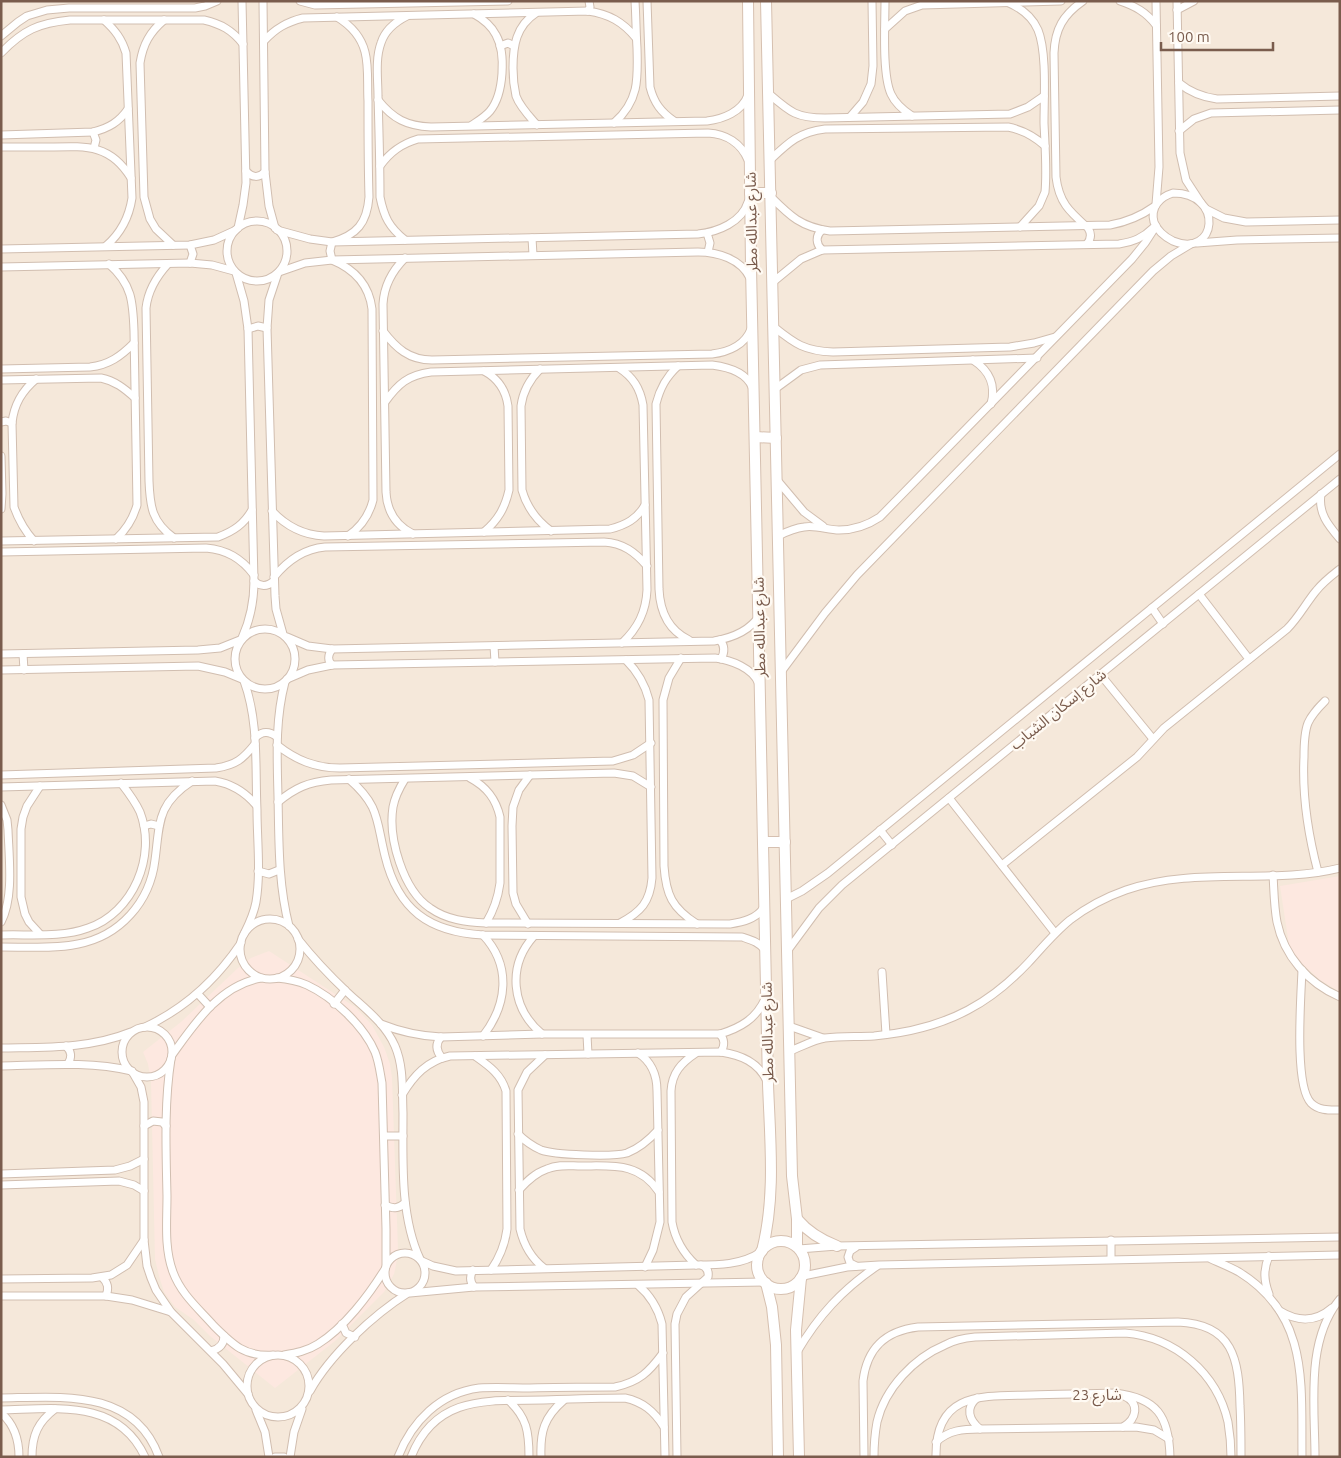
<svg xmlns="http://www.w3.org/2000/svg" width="1341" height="1458" viewBox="0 0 1341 1458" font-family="Ubuntu,'Noto Sans Arabic',sans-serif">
<rect width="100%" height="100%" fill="#fdf6ec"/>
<rect fill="#f5e8da" x="1" y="1" width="1339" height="1456"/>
<g fill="#fde8e0">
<polygon points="1340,876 1340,992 1320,980 1299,961 1289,945 1280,886"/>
<polygon points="269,951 355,1007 372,1025 384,1047 390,1064 392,1078 398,1250 396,1265 394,1274 384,1292 335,1341 275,1388 210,1336 194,1320 175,1307 164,1292 159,1276 155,1259 151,1081 148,1064 143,1052 181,1022 238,968 251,958"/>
</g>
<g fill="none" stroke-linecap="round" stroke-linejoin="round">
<g stroke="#d1beb0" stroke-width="9">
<g id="street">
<polyline points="263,1 265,172 269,206 275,228"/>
<polyline points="300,1 315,5 508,1"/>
<path d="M647 1 650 87C654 103 661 112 674 121"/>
<path d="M885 1C885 24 882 74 891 94 895 103 903 110 912 116"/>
<path d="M1083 1C1063 15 1055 29 1054 53L1056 177C1059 203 1070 212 1088 228 1092 234 1091 239 1087 244"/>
<path d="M1120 1C1135 6 1146 12 1156 25"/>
<polyline points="1156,1 1159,167 1156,204"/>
<polyline points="1177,1 1180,153 1186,180 1201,203"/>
<path d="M1007 2C1021 8 1032 16 1038 30 1047 52 1044 98 1044 123 1045 146 1047 170 1045 192L1039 206 1020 227"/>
<polyline points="1177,10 1194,1"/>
<polyline points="588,11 590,7 589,1"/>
<path d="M536 13C516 26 513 46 513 68 513 77 514 87 516 96 520 107 529 116 537 125"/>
<path d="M337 17C350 25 361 36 365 52 369 67 367 85 368 101 368 133 368 165 369 197 367 223 357 235 332 242L330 251 332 260C354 269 369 284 372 309L373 500C369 516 361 527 348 536"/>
<path d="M104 20C115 30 122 39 126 53L132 198C129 218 121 233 106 246"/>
<path d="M164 20C150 32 143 44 140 63L144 197 150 219 156 229 173 245"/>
<polyline points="885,29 905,11 922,5 1061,1"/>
<polyline points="1,36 18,22 27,16 47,10 69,8 195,8 205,6 217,1"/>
<path d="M264 41C275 29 286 22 303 18L588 11C609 14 623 22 636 38"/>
<polyline points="500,46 508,43 514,46"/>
<path d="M1 53C23 30 39 23 70 20H204C221 24 232 30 243 44"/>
<path d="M1179 83C1191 93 1202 97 1217 99L1340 96"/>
<path d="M768 93C790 112 796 118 825 118L1010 114 1028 107 1044 96"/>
<path d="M378 100C393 119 407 126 431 127L707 121C723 119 742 112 748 95"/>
<polyline points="850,117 863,102 871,84 873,66 872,1"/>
<path d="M614 123C639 101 638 79 637 48 636 33 636 17 635 1"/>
<path d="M472 125C478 121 485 117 490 111 504 94 506 53 496 35 491 25 483 19 474 14"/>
<polyline points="1179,131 1194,119 1211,113 1340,110"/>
<polyline points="93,132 96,140 94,148"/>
<path d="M1 135 93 132C109 128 119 122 128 109"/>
<path d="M1 147C18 147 35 147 53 147 87 146 111 145 131 178"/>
<path d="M770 160C788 143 799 132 825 129L1008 127C1023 130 1034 136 1045 146"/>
<path d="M380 166C390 152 401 144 418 139L708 133C726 134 741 143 748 160"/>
<path d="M246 171C252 178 259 178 265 172"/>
<path d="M1173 193C1225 193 1217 259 1173 241 1165 237 1157 230 1154 222 1150 207 1160 197 1173 193Z"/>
<path d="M771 197C790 216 801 227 830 231L1110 225C1127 222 1141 216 1155 206"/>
<polyline points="1206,209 1224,218 1246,222 1340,220"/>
<circle cx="257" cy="251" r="30"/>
<polyline points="238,228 243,205 246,183 242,1"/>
<path d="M277 230 310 239 332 242 698 234C718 232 742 222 748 202"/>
<polyline points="707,233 710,243 708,252"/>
<polyline points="532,238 533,255"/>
<path d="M405 240C389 227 384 217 380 197 380 163 379 130 378 96 378 80 375 59 381 43 385 30 395 22 407 16"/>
<polyline points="1197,243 1237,240 1340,238"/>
<polyline points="190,245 193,254 190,263"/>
<polyline points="1,249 190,245 214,240 236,230"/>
<path d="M822 250C816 244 815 236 822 230"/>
<path d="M405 258C392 271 384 285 383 304L386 492C387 511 395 525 413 534"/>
<path d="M109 264C132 284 133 302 134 331L137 505C133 519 127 529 116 539"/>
<path d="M168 264C156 277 148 290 146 308L149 481C150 507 152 522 174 538"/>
<polyline points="1,267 190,263 212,265 234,271"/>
<path d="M279 272 305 263 332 260 698 252C718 252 741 259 750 278"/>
<path d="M236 273 244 301 248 329 254 581C254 601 251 618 242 638"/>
<polyline points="278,273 269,300 267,328 275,596 276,609 283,634"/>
<path d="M773 282 801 259 822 250 1119 244C1133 242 1143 238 1153 228"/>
<path d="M774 327C795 344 805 351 833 352L1010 347 1034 343 1055 337"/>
<polyline points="248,329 258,326 267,328"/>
<path d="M383 331C396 348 409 360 432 360L712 354C728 352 745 345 751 329"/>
<path d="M973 360C990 371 996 385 991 404"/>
<path d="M678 366C666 377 660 388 656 404L659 589C660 612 668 630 689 640"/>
<path d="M619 368C633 377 640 388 643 405L647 590C646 612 638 628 622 643"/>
<path d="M1 369 90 367C109 365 121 356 134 343"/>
<path d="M540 369C529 380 523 391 521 406L522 490C527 508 536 520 551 531"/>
<path d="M1 380 101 378C115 381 124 388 135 398"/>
<polyline points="775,389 801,370 820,365 1037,358"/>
<path d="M385 402C398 384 408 375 431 372L712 365C728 367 746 372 752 387"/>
<polyline points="1,422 6,421 12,423"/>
<polyline points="1,456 2,494 1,509"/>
<polyline points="777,480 804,512 823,526"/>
<path d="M1321 494C1318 513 1328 525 1340 539"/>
<path d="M272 511C286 526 303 535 324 536L610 529C626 525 637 519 645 505"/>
<path d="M484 532C498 520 505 508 509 490L508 406C506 391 499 379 484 371"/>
<path d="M778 536C786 532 795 528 804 527 816 525 828 530 839 530 855 530 868 525 880 517L1132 259 1145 243 1156 226"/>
<path d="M1 541 218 537C234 531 244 524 252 510"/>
<path d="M34 541C24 530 19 521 14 507L12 423C14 404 22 391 36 379"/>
<path d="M1 552 206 548C227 550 241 558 254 575"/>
<path d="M274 577C287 561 303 549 325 547L604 542C623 543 635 552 647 566"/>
<path d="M254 581C260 587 267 587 274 581"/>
<polyline points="1199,594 1249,659"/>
<polyline points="1152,608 1163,624"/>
<circle cx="265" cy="659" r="30"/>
<path d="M287 637 308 646 332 649 714 641C731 638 749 632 759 616"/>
<path d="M720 640C725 646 725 652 721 659"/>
<polyline points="494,646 495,662"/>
<path d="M332 649C328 655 327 660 332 665"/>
<polyline points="1,654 198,650 220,648 240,640"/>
<polyline points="23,654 24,670"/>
<path d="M681 658 669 678 663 700 664 866C666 895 672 908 697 924"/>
<polyline points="1,670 198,666 225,672 242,679"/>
<polyline points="781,672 825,613 857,575 1153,271 1171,256 1191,244"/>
<polyline points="1100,674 1153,739"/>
<path d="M287 679 308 670 332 665 715 658C731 660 753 668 759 684"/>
<path d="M244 681C259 722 255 766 257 810 257 840 261 872 256 902 254 913 249 924 244 934"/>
<path d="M285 682C275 720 277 757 278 796 279 840 278 883 289 926"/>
<path d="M255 738C262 731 269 731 277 737"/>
<path d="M277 745C296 760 315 768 340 768L613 761 633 755 651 743"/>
<path d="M1 775 216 768C236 765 243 759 255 744"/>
<path d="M470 778C487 787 496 799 500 817V883C498 898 494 910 486 923"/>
<path d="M349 779C380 806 376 820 385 856 398 910 429 932 483 935L742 937C751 940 759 942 765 950"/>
<path d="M405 779C400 787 395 796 393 807 388 838 403 890 430 908 447 920 466 922 486 923L730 924C742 922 757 919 764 907"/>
<polyline points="40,786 27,806 23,817 21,829 21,897 25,914 29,922 40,934"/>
<path d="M1 787 215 781C233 784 245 792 256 805"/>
<polyline points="949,798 1055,933"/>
<path d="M278 802C295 788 308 782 331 780L614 773 633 776 651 787"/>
<path d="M1 805 7 820 8 830C9 858 14 898 1 922"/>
<polyline points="144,826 151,824 159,826"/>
<polyline points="880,830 892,845"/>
<path d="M1002 865 1137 757 1164 728 1287 629C1299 617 1306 603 1316 591 1323 582 1331 576 1340 569"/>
<polyline points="258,871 269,874 279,870"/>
<path d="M1318 872C1308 834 1302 796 1304 757 1304 746 1304 733 1308 723 1312 714 1318 708 1325 701"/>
<path d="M1273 875C1274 890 1274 906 1277 922 1284 956 1308 983 1340 997"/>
<polyline points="786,899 802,891 828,873 1340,454"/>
<circle cx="270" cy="949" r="30"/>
<path d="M620 923C641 912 650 902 652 878L649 700C645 684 638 672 626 660"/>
<polyline points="528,924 516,904 513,893 512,826 513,807 519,790 530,775"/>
<path d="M1 935C29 934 61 938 88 928 133 913 157 856 140 812 135 801 128 792 121 783"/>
<path d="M534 936C507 966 511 1008 542 1034"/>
<path d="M298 939C313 958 329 975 347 992 364 1008 385 1023 395 1046 404 1067 402 1090 403 1113 403 1160 400 1216 420 1259"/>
<path d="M1 947C26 947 54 949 78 944 120 936 150 902 155 860 160 822 157 804 192 781"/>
<polyline points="788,950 819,908 842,885 1340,479"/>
<path d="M1302 970C1301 997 1294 1086 1311 1103 1319 1111 1330 1110 1340 1110"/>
<polyline points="882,972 886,1034"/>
<path d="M277 978C288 979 298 981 307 985 333 997 364 1026 375 1052 379 1062 380 1072 382 1083L386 1229V1266"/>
<polyline points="198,994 210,1007"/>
<polyline points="334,1004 345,990"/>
<path d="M381 1024C401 1032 420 1036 441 1037L542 1034H720C740 1028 756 1019 765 999"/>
<polyline points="789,1026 823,1038"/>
<path d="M145 1027C186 1008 216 980 241 943"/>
<circle cx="147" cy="1052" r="25"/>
<path d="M720 1034C725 1040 725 1045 721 1052"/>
<polyline points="587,1035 588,1054"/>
<path d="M483 1036C507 1005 512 966 483 935"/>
<path d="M441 1037C435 1044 436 1051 442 1058"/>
<path d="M66 1046C72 1052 72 1057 68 1064"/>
<path d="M1 1048C45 1047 89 1049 131 1032"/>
<path d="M790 1051C801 1047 813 1040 825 1038 841 1036 858 1037 874 1036 907 1033 940 1025 968 1010 991 998 1010 982 1028 963 1041 949 1054 933 1070 920 1087 907 1106 897 1126 890 1195 866 1271 885 1340 868"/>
<path d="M638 1053C652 1062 657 1075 657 1091L660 1222 653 1250 645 1267"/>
<path d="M172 1055C195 1023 220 985 261 978"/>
<path d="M475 1056C489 1066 501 1074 506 1091L507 1229C505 1245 500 1257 491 1270"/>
<path d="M171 1059C164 1104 166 1150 167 1196 167 1221 164 1248 173 1272 181 1294 199 1309 214 1326 233 1345 245 1357 273 1355"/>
<path d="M1 1066C45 1065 89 1061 132 1071"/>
<polyline points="133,1073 141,1087 144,1102 144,1240 147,1266 151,1278 156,1290 171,1312 223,1364 248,1394"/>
<path d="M402 1095C414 1075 427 1061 450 1056L721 1052C741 1055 758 1062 767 1081"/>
<polyline points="144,1126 153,1121 162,1122 166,1126"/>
<path d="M518 1134C525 1141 532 1146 541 1150 554 1155 613 1157 627 1153 640 1148 649 1140 658 1130"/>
<polyline points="384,1136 403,1136"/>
<polyline points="1,1174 115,1170 130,1166 144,1159"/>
<polyline points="1,1185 119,1181 134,1185 144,1191"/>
<path d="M519 1190C527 1181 535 1173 547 1169 558 1164 570 1166 581 1166 613 1166 639 1162 659 1192"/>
<path d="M385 1205C393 1209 398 1209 405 1203"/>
<polyline points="1111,1240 1111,1259"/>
<polyline points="856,1247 850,1251 848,1257 850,1263 856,1266"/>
<polyline points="799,1249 837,1246 1340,1237"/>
<circle cx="405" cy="1273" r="20"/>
<path d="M1269 1256C1263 1270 1264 1281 1269 1294"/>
<path d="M1211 1259C1220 1263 1230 1267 1239 1272 1310 1316 1301 1384 1302 1457"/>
<path d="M422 1261 433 1266 456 1271 696 1265C718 1265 742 1265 761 1252"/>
<path d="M696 1265C683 1253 675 1239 672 1222L671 1091C672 1073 681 1063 696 1053"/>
<path d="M544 1268C531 1258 524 1246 520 1229L518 1090 527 1072 545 1055"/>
<path d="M473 1270C469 1277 470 1282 474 1287"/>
<polyline points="803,1276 847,1267 879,1265 1340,1255"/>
<path d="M102 1277C108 1283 109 1288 106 1296"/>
<polyline points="1,1279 92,1278 111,1275 127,1265 144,1240"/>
<path d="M638 1285C651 1296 658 1308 662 1324L665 1457"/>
<polyline points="410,1293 474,1287 766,1282"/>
<polyline points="1,1296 106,1296 132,1300 171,1312"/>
<path d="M1280 1311C1298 1322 1316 1322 1332 1308"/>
<polyline points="342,1324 346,1333 355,1337"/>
<path d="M211 1351C219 1349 224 1345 224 1336"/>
<path d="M797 1352C818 1316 842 1290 877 1266"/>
<circle cx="278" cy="1386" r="31"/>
<path d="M284 1355C296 1353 307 1351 318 1344 344 1328 369 1295 385 1269"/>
<path d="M310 1391C330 1355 373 1315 408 1293"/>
<path d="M1 1398C61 1397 134 1388 159 1457"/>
<path d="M977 1398C965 1408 969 1420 980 1429"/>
<path d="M508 1400C527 1417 529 1432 529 1457"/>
<path d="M1 1410C55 1409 118 1398 145 1457"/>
<polyline points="256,1410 265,1432 269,1457"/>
<path d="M1 1413C14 1424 19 1440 19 1457"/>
<path d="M1123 1427C1137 1419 1140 1403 1124 1396"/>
<path d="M936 1442C949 1430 963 1429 980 1429L1136 1427 1154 1430 1169 1439"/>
<path d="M32 1457C32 1435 38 1422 55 1409"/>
<polyline points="275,1457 284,1457"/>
<polyline points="290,1457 294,1432 302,1409"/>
<path d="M398 1457C412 1421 440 1393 479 1388 496 1387 513 1388 530 1388 558 1387 586 1387 615 1387 639 1382 649 1372 663 1353"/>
<path d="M411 1457C436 1394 489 1401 544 1400 571 1399 598 1398 625 1398 643 1402 654 1411 664 1427"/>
<path d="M541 1457C540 1432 544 1417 564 1400"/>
<path d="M677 1457 675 1324 677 1314 686 1297 708 1277C709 1271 707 1267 701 1265"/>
<path d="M864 1457 863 1381C867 1348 885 1331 918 1327L1178 1322C1233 1324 1239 1359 1240 1406 1241 1423 1241 1440 1241 1457"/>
<path d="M874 1457C874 1445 875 1433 877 1422 885 1388 914 1358 945 1345 954 1340 964 1338 975 1337L1125 1333C1175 1337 1217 1373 1228 1422 1230 1434 1231 1445 1231 1457"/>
<path d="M936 1457C935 1392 981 1396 1031 1395 1059 1394 1087 1394 1115 1393 1157 1398 1169 1416 1170 1457"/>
<path d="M1315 1457C1315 1406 1305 1341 1340 1299"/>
</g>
</g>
<g stroke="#d6c0b0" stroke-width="12">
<g id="secondary">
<path d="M748 1 751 267 768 1084C770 1140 776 1196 762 1251"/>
<polyline points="766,1 792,1176 797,1219 797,1246"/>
<polyline points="750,193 771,193"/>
<polyline points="755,437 776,438"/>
<polyline points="764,842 785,842"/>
<path d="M797 1219C808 1232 821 1240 837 1246"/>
<circle cx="781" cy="1265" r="24"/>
<polyline points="766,1283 772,1307 776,1345 778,1457"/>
<polyline points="799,1457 796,1330 801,1278"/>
</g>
</g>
<use href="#street" stroke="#fff" stroke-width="7"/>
<use href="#secondary" stroke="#fff" stroke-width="10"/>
</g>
<g text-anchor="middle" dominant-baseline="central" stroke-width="4.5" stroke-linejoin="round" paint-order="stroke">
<g font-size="15" fill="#7a5c4d" stroke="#fffaf3">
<text transform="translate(751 222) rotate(-91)">شارع عبدالله مطر</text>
<text transform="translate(759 627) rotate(-91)">شارع عبدالله مطر</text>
<text transform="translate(1058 709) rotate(-39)">شارع إسكان الشباب</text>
<text transform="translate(767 1032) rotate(-91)">شارع عبدالله مطر</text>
<text x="1097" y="1394">شارع 23</text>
</g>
</g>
<rect width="1341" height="1458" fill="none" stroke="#7a5c4d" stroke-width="5"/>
<path d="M1161 42v8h112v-8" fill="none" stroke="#7a5c4d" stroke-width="2.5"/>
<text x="1168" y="42" font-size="15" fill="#7a5c4d" stroke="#fffaf3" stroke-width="4" paint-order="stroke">100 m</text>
</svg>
